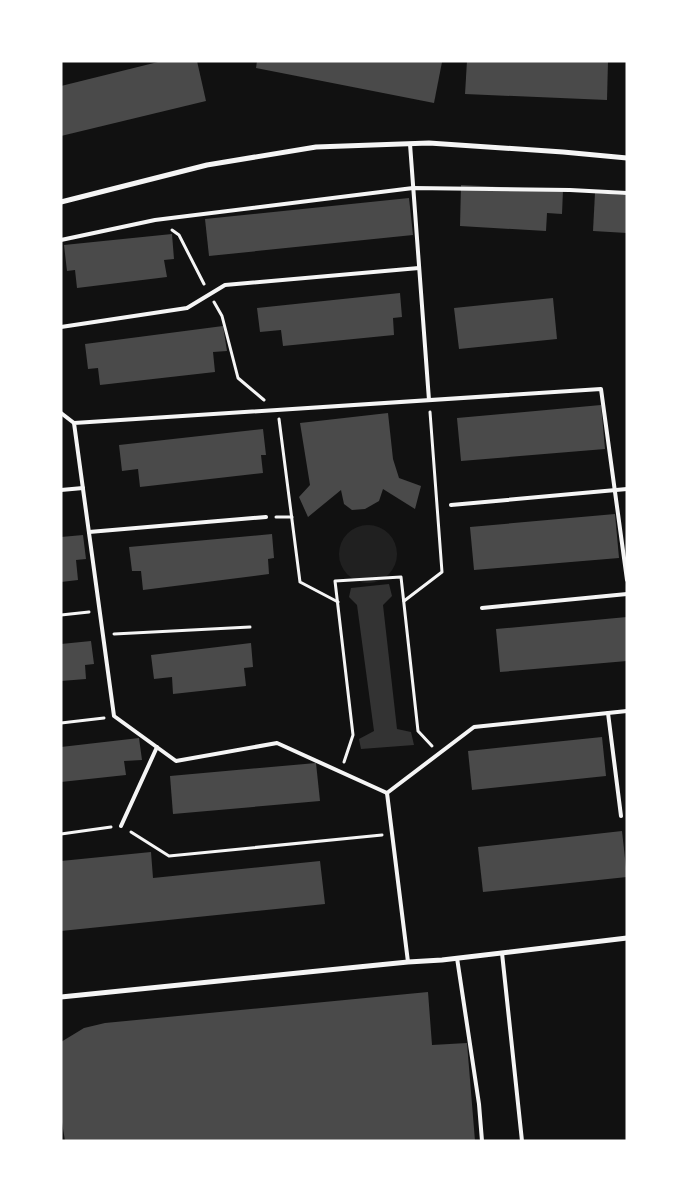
<svg xmlns="http://www.w3.org/2000/svg" width="688" height="1202" viewBox="0 0 688 1202" font-family="Karla,sans-serif">
<rect width="100%" height="100%" fill="#111"/>
<circle fill="#202020" cx="368" cy="554" r="29"/>
<polygon fill="#333" points="389,584 392,596 383,605 397,729 411,732 414,745 361,749 359,739 374,731 357,605 349,597 351,588"/>
<g fill="#4a4a4a">
<polygon points="162,61 197,61 206,101 61,136 61,86"/>
<polygon points="257,61 436,61 442,62 434,103 256,68"/>
<polygon points="467,61 608,61 607,100 465,94"/>
<polygon points="461,185 563,190 562,214 547,213 546,231 460,226"/>
<polygon points="595,193 627,195 627,233 593,231"/>
<polygon points="409,198 413,235 209,256 205,219"/>
<polygon points="172,234 174,259 164,260 167,277 77,288 75,270 67,271 64,245"/>
<polygon points="400,293 402,317 393,318 394,335 283,346 281,330 260,332 257,308"/>
<polygon points="553,298 557,339 459,349 454,308"/>
<polygon points="223,326 227,351 213,352 215,372 100,385 98,368 88,369 85,344"/>
<polygon points="601,405 605,449 461,461 457,418"/>
<polygon points="388,413 393,459 399,478 421,486 415,509 383,489 379,501 365,509 352,510 344,504 341,490 308,517 299,497 310,485 300,423"/>
<polygon points="263,429 266,455 261,455 263,473 140,487 138,469 122,471 119,445"/>
<polygon points="615,514 619,558 474,570 470,527"/>
<polygon points="272,534 274,558 268,559 269,574 143,590 141,571 132,571 129,547"/>
<polygon points="83,535 86,559 76,560 78,580 61,582 61,537"/>
<polygon points="627,617 627,661 500,672 496,629"/>
<polygon points="91,641 94,664 85,665 86,679 61,681 61,644"/>
<polygon points="251,643 253,667 244,668 246,686 173,694 172,677 154,679 151,655"/>
<polygon points="602,737 606,776 472,790 468,751"/>
<polygon points="139,738 142,760 124,761 126,775 61,782 61,747"/>
<polygon points="316,763 320,801 173,814 170,776"/>
<polygon points="622,831 627,877 483,892 478,847"/>
<polygon points="151,852 153,878 320,861 325,904 61,931 61,861"/>
<polygon points="428,992 432,1045 467,1043 475,1141 65,1141 61,1116 61,1042 84,1028 105,1023"/>
</g>
<g fill="none" stroke-linecap="round" stroke-linejoin="round">
<g stroke="#f5f5f5" stroke-width="3">
<polyline points="172,230 179,235 204,284"/>
<polyline points="214,302 222,316 238,378 264,400"/>
<polyline points="279,419 300,582 338,602"/>
<polyline points="276,517 292,517"/>
<polyline points="404,601 442,572 430,412"/>
<polyline points="61,615 89,612"/>
<polyline points="114,634 250,627"/>
<polyline points="61,723 104,718"/>
<polyline points="344,762 353,735 335,581 401,577 418,731 432,746"/>
<polyline points="131,832 169,856 382,835"/>
<polyline points="61,834 111,827"/>
</g>
<g stroke="#f5f5f5" stroke-width="4">
<polyline points="410,144 429,400"/>
<polyline points="61,240 155,220 413,188 570,190 627,193"/>
<polyline points="61,327 187,308 225,285 419,268"/>
<polyline points="61,413 74,423"/>
<polyline points="61,490 83,488"/>
<polyline points="451,505 627,489"/>
<polyline points="89,532 266,517"/>
<polyline points="482,608 627,594"/>
<polyline points="608,713 621,816"/>
<polyline points="387,793 277,743 176,761 114,716 74,423 601,389 627,580"/>
<polyline points="387,793 474,727 627,711"/>
<polyline points="387,793 408,962"/>
<polyline points="121,826 157,747"/>
<polyline points="502,953 522,1141"/>
<polyline points="457,958 479,1104 482,1141"/>
</g>
<g stroke="#f5f5f5" stroke-width="5">
<polyline points="61,202 207,165 316,147 429,143 563,152 627,158"/>
<polyline points="61,997 308,972 408,962 442,960 627,938"/>
</g>
</g>
<rect width="688" height="1202" fill="none" stroke="#ffffff" stroke-width="125"/>
</svg>
